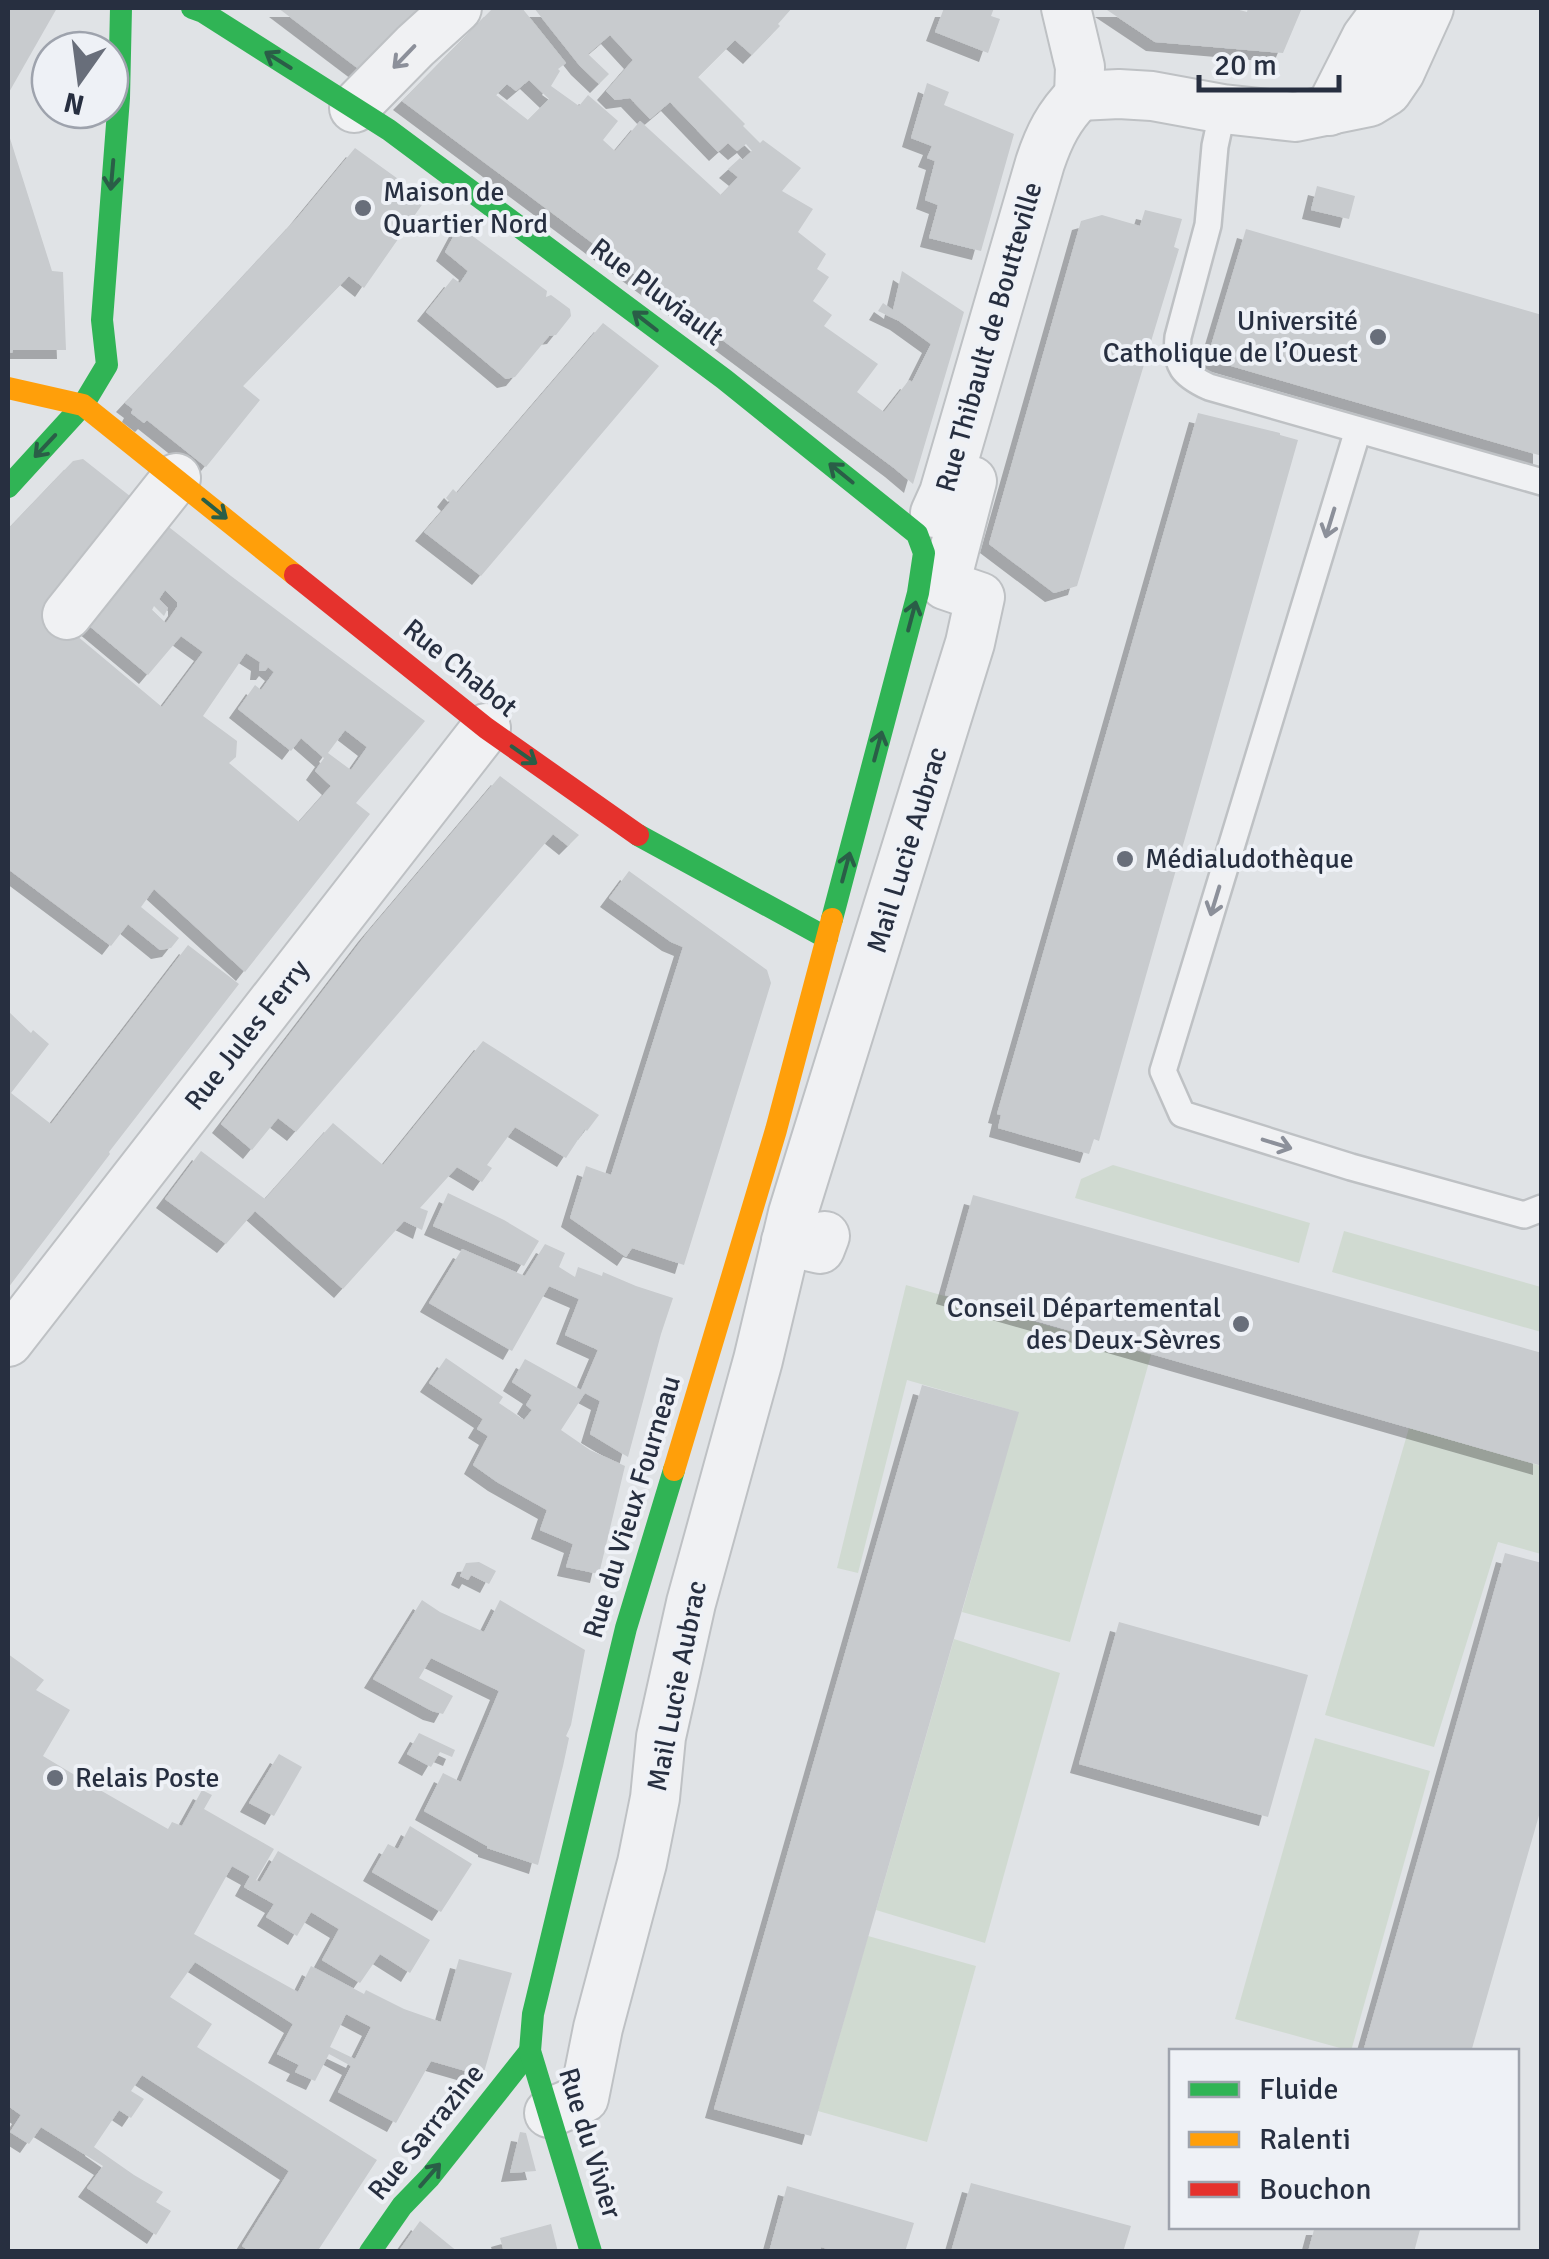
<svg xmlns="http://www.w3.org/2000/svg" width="1549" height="2259" viewBox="0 0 1549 2259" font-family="Signika,sans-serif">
<defs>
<filter id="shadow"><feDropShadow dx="-9" dy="9" stdDeviation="0" flood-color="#0004"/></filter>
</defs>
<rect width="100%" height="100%" fill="#e0e3e6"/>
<g fill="#d0dad1">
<polygon points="1113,1165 1310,1223 1299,1263 1075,1198 1081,1179"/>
<polygon points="1344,1231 1541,1287 1541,1332 1332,1272"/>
<polygon points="906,1285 1151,1355 1070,1642 962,1612 1018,1412 907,1380 858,1573 837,1568"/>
<polygon points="1409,1428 1541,1466 1541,1554 1498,1542 1434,1747 1325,1715"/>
<polygon points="954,1639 1060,1673 985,1943 876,1910"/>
<polygon points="1315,1738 1430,1771 1351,2051 1235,2019"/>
<polygon points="868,1936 976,1966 927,2142 818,2111"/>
</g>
<g fill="#c8cbce" fill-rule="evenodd" filter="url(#shadow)">
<polygon points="8,8 57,8 8,94"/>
<polygon points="278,8 425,8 364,73"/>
<path d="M493 8H522L566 63 558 69 560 71 551 86 579 106 588 95 618 121 603 140 615 151 640 121 721 195 738 177 728 169 740 158 742 160 752 151 746 144 737 151 728 143 718 152 670 102 650 119 630 98 615 100 606 91 633 60 610 35 588 54 609 74 599 84 580 66 534 8H792L778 24 780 26 752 55 735 40 698 77 745 124 743 126 760 143 763 140 801 168 782 191 813 209 798 232 826 254 817 269 829 277 813 301 832 315 824 326 878 364 857 392 884 412 909 380 912 382 931 344 899 321 878 311 883 303 893 310 902 271 964 312 913 484 894 468 402 101ZM529 80 549 99 528 120 496 95 507 84 516 91Z"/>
<polygon points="944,8 994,8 991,16 1000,19 988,53 935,32"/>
<polygon points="1104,8 1232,8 1247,12 1248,8 1302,8 1283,53 1155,42"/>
<polygon points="927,83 949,92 944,105 1014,134 981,251 929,238 938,205 925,200 935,161 927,158 932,146 911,138"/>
<polygon points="8,132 52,271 63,272 66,350 13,350 12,353 8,352"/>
<polygon points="355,148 426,199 364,288 349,276 243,386 260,400 206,467 147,420 144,423 131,413 133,409 125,403 298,217"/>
<polygon points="1317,186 1355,196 1349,219 1311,210"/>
<polygon points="1145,210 1182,219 1174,247 1179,249 1077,586 1054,593 989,544 1081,221 1102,215 1140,226"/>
<polygon points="459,226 547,291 546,297 551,295 570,309 571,316 556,335 549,336 515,377 506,379 426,312 453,278 460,283 468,271 445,252"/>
<polygon points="1246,229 1542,315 1542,456 1207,359"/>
<polygon points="603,323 659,366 481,576 424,532 450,502 446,498 453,489 457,493"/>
<polygon points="1198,413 1280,433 1280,435 1298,440 1099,1141 1094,1139 1089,1154 998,1128 1001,1115 997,1114"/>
<path d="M83 459 140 504 52 615 162 707 203 652 181 636 148 675 81 619 160 520 231 576 425 721 356 803 370 814 245 972 154 889 141 907 179 938 171 948 160 950 128 924 111 946 8 869V529L73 461ZM165 590 177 602V607L166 623 152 610 154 606 164 616 168 608 159 599ZM246 653 260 662 259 671H265L268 667 274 672 261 690 255 685 238 709 291 751 301 738 324 758 315 771 331 786 299 822 229 763 236 757 237 741 203 716ZM345 730 367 747 351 770 328 753Z"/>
<polygon points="500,776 579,835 568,846 553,834 296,1132 278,1118 252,1150 221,1124 367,933"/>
<polygon points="629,871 767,970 771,983 684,1265 632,1248 626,1257 570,1218 586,1166 611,1175 683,947 671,942 609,898"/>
<polygon points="188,945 239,984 109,1152 110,1154 8,1288 8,1162 9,1159 8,1158 8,1011 31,1033 33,1030 49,1044 11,1093 51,1124"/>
<polygon points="483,1041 599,1115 587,1131 585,1129 566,1158 515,1127 487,1165 492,1168 482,1182 457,1167 420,1208 428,1211 422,1230 404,1221 343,1289 255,1211 226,1244 165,1199 201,1151 265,1199 333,1123 383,1165"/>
<polygon points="448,1193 504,1220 539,1241 524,1266 433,1226"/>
<polygon points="973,1195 1542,1353 1542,1466 945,1295"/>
<polygon points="545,1244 565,1253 559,1267 575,1277 578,1267 602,1276 603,1272 636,1286 673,1298 661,1334 628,1457 590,1434 600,1401 585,1393 561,1430 590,1450 625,1466 599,1574 566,1567 573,1544 540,1530 547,1510 497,1482 473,1465 488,1436 477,1429 483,1419 429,1383 446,1358 503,1397 499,1403 524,1420 532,1410 526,1405 532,1395 512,1382 525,1359 581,1390 598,1350 565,1335 579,1299 549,1286 512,1351 429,1303 462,1249 525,1276"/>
<polygon points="922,1385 1019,1412 811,2136 714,2109"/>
<polygon points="1505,1553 1542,1563 1542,1805 1471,2052 1363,2052"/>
<polygon points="479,1562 496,1571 489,1584 471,1575 468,1580 460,1576 466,1563"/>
<polygon points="422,1600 440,1612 484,1632 500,1600 585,1650 571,1725 566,1736 569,1738 563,1766 538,1865 487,1848 487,1846 424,1811 443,1773 461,1782 499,1691 431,1658 419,1678 453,1696 443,1714 432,1711 373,1679"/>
<polygon points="1119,1622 1308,1675 1268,1817 1079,1764"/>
<path d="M8 1654 44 1680 36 1690 70 1710 43 1756 78 1777 85 1766 93 1772 86 1782 168 1829 172 1822 182 1826 202 1790 212 1795 204 1809 274 1849 256 1880 260 1882 278 1851 430 1940 410 1973 380 1954 360 1983 322 1960 339 1929 311 1912 297 1936 266 1917 274 1904 244 1887 250 1876 232 1866 194 1934 298 1992 311 1966 364 1994 366 1990 404 2009 441 2022 459 1959 512 1973 483 2076 431 2061 396 2123 338 2092 351 2066 329 2054 315 2081 295 2072 299 2065 277 2054 293 2024 195 1962 170 1997 212 2024 197 2047 377 2160 317 2252H251L242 2246 289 2171 142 2075 131 2091 144 2099 131 2118 119 2110 94 2147 134 2175 163 2192 156 2202 171 2211 156 2235 87 2188 103 2166 41 2127 29 2144 10 2132 21 2115 8 2106ZM346 2014 371 2027 355 2059 330 2047Z"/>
<polygon points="419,1733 455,1750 452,1757 440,1752 431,1767 407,1754"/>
<polygon points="279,1754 302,1767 274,1816 249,1803"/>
<polygon points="410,1826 472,1864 441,1912 372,1872 388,1844 398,1849"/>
<polygon points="520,2132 526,2133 536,2171 510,2173"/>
<polygon points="971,2183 1131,2226 1123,2252 951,2252"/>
<polygon points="787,2186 914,2223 905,2252 837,2252 821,2247 820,2252 769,2252"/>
<polygon points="420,2221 458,2252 398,2252"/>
<polygon points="551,2224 558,2252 504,2252 500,2238"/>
<polygon points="1315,2226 1421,2226 1414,2252 1308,2252"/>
</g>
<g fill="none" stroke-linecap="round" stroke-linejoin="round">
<g stroke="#bec1c4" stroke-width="30">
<g id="lane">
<path d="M1223 109 1215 146 1208 225 1178 337C1175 366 1183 375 1209 387L1542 482"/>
<polyline points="1358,430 1163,1071 1182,1114 1351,1167 1524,1215 1542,1208"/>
</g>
</g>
<g stroke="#bec1c4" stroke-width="52">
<g id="street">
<polyline points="1066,8 1080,67 1079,96"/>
<polyline points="1079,96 1119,94 1152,96 1223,109 1295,117 1369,102 1387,91 1400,72 1429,8"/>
<polyline points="354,108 415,46 457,8"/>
<polyline points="1329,111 1366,38 1388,8"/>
<path d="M935 513 944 493 1040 163C1049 136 1059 116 1079 96"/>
<polyline points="67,615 176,478"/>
<polyline points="786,1241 820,1249 825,1236"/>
<polyline points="8,1342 486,728"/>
<polyline points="549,2113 584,2098 598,2028 642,1863 655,1798 661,1737 691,1603 758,1360 793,1213 970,643 980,597 945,585 972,481"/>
</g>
</g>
<use href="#lane" stroke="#f0f1f3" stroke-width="25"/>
<use href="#street" stroke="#f0f1f3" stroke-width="48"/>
<g stroke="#30b455" stroke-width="22">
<polyline points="192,8 203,12 389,130 724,379 917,534 924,553 918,593 832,919"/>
<polyline points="8,487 83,405 107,365 102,320 119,98 121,8"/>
<polyline points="638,835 827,938"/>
<polyline points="370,2252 402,2206 430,2177 530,2051"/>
<polyline points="591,2252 530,2051 533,2014 626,1628 674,1470"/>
</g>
<g stroke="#ff9f0a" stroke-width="22">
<polyline points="8,388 83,405 295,575"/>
<polyline points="674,1470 776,1130 832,919"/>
</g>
<polyline stroke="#e5322d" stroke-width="22" points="295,575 486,728 638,835"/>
</g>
<defs><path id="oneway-shaft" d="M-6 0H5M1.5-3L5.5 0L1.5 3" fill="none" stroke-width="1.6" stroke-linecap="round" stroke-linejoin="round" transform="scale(2.5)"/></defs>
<g stroke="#8c909a">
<use href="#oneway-shaft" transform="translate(404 57) rotate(134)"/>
<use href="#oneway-shaft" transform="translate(1330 523) rotate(107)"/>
<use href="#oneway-shaft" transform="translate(1215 901) rotate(107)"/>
<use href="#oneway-shaft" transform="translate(1277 1144) rotate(17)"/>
</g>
<g stroke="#2a5e47">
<use href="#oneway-shaft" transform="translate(278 60) rotate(-148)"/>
<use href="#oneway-shaft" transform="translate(112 175) rotate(95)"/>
<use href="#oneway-shaft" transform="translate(645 321) rotate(-142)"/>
<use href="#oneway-shaft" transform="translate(45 446) rotate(133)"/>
<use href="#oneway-shaft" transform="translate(841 473) rotate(-141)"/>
<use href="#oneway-shaft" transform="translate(215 509) rotate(39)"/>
<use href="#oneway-shaft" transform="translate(912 616) rotate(-75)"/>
<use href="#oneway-shaft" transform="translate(878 746) rotate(-75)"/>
<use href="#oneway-shaft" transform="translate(524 755) rotate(35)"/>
<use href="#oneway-shaft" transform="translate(846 867) rotate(-75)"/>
<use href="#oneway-shaft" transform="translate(430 2175) rotate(-49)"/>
</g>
<g fill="#686e7a" stroke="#eef1f6" stroke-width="4">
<circle cx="363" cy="208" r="10"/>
<circle cx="1378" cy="337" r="10"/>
<circle cx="1125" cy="859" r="10"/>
<circle cx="1241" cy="1324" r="10"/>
<circle cx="55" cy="1778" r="10"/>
</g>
<g text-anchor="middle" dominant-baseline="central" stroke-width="8" stroke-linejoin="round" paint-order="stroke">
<g font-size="28" fill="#272f40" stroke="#eef1f6" text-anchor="start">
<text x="383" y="192">Maison de<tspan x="383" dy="32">Quartier Nord</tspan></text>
<text x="1358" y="321" text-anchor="end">Université<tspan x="1358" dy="32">Catholique de l’Ouest</tspan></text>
<text x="1145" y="859">Médialudothèque</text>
<text x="1221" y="1308" text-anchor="end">Conseil Départemental<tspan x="1221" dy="32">des Deux-Sèvres</tspan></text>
<text x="75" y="1778">Relais Poste</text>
</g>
<g font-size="28" fill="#272f40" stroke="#eef1f6">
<text transform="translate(657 292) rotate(37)">Rue Pluviault</text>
<text transform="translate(989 337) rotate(-74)">Rue Thibault de Boutteville</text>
<text transform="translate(460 668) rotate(39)">Rue Chabot</text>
<text transform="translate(907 850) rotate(-73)">Mail Lucie Aubrac</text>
<text transform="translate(247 1035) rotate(-52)">Rue Jules Ferry</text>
<text transform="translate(632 1507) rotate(-73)">Rue du Vieux Fourneau</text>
<text transform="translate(677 1686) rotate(-79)">Mail Lucie Aubrac</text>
<text transform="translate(426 2132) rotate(-51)">Rue Sarrazine</text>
<text transform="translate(590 2143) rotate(73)">Rue du Vivier</text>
</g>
</g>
<rect width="1549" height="2259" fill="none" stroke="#272f40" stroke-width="20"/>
<rect x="1169" y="2049" width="350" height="180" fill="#eef1f6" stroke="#9ea3ad" stroke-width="2.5"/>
<rect x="1189" y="2082" width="50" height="15" fill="#30b455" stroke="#9ea3ad" stroke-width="2.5"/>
<text x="1259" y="2099" font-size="30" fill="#272f40">Fluide</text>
<rect x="1189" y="2132" width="50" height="15" fill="#ff9f0a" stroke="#9ea3ad" stroke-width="2.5"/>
<text x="1259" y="2149" font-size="30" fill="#272f40">Ralenti</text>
<rect x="1189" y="2182" width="50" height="15" fill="#e5322d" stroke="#9ea3ad" stroke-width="2.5"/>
<text x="1259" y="2199" font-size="30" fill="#272f40">Bouchon</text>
<g transform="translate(80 80) rotate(194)"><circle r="48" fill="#eef1f6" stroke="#9ea3ad" stroke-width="2.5"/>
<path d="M0-8L18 38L0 25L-18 38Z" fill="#686e7a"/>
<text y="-15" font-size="28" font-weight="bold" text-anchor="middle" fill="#272f40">N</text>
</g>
<path d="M1199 75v15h140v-15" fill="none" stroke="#272f40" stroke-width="5"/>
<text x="1214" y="75" font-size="30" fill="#272f40" stroke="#eef1f6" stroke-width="8" paint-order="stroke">20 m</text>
</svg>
